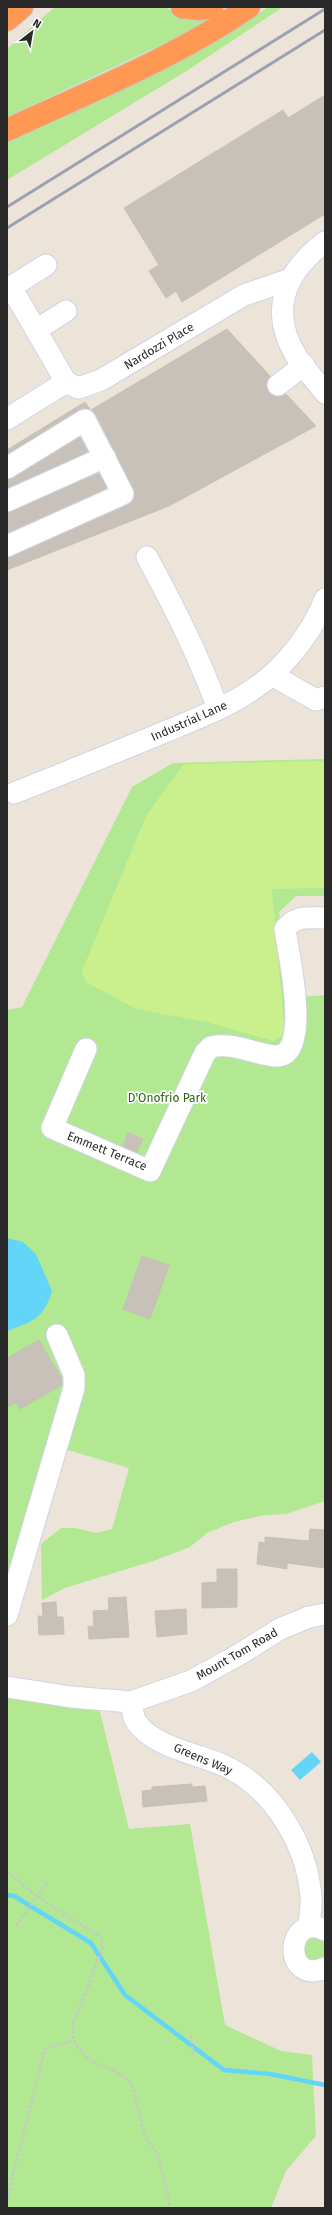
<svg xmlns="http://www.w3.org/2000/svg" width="332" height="2215" viewBox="0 0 332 2215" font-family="'Fira Sans',sans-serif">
<rect width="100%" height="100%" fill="#ede4d9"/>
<g fill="#b1e891">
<polygon points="55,7 165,7 172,11 202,15 208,23 7,117 7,49"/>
<path d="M268 7H283L188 70 7 180V142C95 101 189 64 268 7Z"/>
<polygon points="325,759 325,896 296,896 279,912 290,998 325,995 325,1501 286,1514 265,1515 234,1522 207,1533 190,1547 153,1561 65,1588 42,1600 41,1544 61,1528 75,1528 97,1533 112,1529 129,1468 61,1448 7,1630 7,1010 22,1007 132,787 173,763"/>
<polygon points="7,1693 99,1708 129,1829 190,1824 225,2025 281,2051 312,2055 316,2136 286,2171 271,2208 7,2208"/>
<polygon points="325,1932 325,1963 306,1965 297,1939"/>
</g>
<polygon fill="#c9f08c" points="325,761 325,888 272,889 285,1034 274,1041 206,1022 136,1009 86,982 82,971 146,816 184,764"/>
<g fill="#63d5f8">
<path d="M7 1238 23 1242 36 1254 52 1291C43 1320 33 1321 7 1331Z"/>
<polygon points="312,1752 321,1762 300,1780 291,1770"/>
</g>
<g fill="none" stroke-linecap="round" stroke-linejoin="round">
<polyline stroke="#63d5f8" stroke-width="4.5" points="7,1895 14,1896 91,1943 125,1995 224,2070 270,2074 325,2085"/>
</g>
<g fill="#c8c1b9" stroke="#c8c0b3">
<polygon points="325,95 325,214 182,302 176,291 166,298 149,271 159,265 124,208 283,110 288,118"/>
<polygon points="227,329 270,376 266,386 269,393 279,397 286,394 316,426 169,506 7,570 7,558 128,505 133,500 135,494 134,489 96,415 91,410"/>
<polygon points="85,402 90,409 79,410 7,454 7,450"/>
<polygon points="80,437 88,452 7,488 7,480 13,478"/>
<polygon points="99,473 107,488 7,533 7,513"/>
<polygon points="128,1133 143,1139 137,1152 123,1146"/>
<polygon points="142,1256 169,1265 150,1319 123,1309"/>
<polygon points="39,1340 62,1379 62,1385 20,1409 16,1402 7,1407 7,1358"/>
<polygon points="310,1529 325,1530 325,1568 287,1563 287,1569 257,1564 259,1542 265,1543 265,1537 309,1541"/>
<polygon points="217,1569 237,1569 237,1607 202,1608 202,1583 217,1582"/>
<polygon points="126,1597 129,1637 89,1639 88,1627 94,1626 93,1611 109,1610 108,1598"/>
<polygon points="56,1602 57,1617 63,1617 64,1634 39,1635 38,1616 43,1616 42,1603"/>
<polygon points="186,1609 187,1634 157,1637 155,1611"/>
<polygon points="192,1784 192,1787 205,1786 207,1801 143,1807 142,1791 152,1790 152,1787"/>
</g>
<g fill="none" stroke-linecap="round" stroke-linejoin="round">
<g stroke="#cfd3e4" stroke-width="23">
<g id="minor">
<path d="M325 242C284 273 268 312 298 359 306 370 316 381 325 393"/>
<polyline points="46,265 11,287 66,382 78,388 101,380 244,295 288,280"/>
<polyline points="36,330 66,311"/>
<polyline points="278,385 304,365"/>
<polyline points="7,419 66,382"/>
<polyline points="7,468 85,420 123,494 7,546"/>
<polyline points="7,501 105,457"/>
<path d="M147 557C174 607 199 656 218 709"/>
<polyline points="272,675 316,700 325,697"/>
<path d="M14 793C65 773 116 752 167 731 195 719 226 708 252 690 283 670 312 633 325 599"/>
<path d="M86 1049 52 1128 150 1171 205 1053 211 1047C234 1042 253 1054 275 1056 313 1059 288 951 285 929 296 915 308 918 325 918"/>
<polyline points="7,1615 74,1388 74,1375 57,1335"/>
<polyline points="7,1687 71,1697 131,1702 191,1681 240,1654 280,1629 309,1617 325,1614"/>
<path d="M131 1702C132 1708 133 1715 135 1720 151 1747 199 1754 225 1766 274 1789 307 1845 311 1897 312 1907 309 1918 309 1927"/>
<path d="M325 1930C285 1911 282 1986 325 1968"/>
</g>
</g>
<g stroke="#c7c7c7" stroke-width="24">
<g id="highway">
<polyline points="182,7 198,9 212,7"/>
<polyline points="7,20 22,7"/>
<path d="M7 130C89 92 175 58 249 7"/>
</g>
</g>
<g stroke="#c7c7c7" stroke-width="2.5" stroke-dasharray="3 2" stroke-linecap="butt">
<polyline points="7,1871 30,1891 66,1916 101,1937 103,1946 102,1950 73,2024 73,2041 88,2059 121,2074 132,2085 145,2137 157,2153 169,2197 169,2208"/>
<polyline points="191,2036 193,2054"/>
<path d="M7 2200C18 2149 33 2100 45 2049L73 2041"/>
</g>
<use href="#minor" stroke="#fff" stroke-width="21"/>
<use href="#highway" stroke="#ff9852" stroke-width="22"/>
<g stroke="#9ca0b5" stroke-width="3">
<polyline points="7,207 325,9"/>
<polyline points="7,228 325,30"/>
</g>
<polyline stroke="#c7c7c7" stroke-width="2.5" stroke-dasharray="3 2" stroke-linecap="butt" points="16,1926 48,1881"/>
</g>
<g text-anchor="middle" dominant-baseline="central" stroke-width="3.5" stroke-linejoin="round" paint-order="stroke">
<g font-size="12" fill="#292929" stroke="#fff">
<text transform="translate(159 346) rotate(-31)">Nardozzi Place</text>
<text transform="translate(189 721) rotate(-24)">Industrial Lane</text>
<text transform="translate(107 1151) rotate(22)">Emmett Terrace</text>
<text transform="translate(237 1654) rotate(-30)">Mount Tom Road</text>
<text transform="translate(203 1759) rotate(23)">Greens Way</text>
</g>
<g font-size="12" fill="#296b14" stroke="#fff">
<text x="167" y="1098">D'Onofrio Park</text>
</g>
</g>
<rect width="332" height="2215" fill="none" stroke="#292929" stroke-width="16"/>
<g transform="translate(32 32) rotate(31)" stroke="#ffffff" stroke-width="3" paint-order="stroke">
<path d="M0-3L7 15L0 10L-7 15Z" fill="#292929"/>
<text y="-6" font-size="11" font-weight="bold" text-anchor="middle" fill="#292929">N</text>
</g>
</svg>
